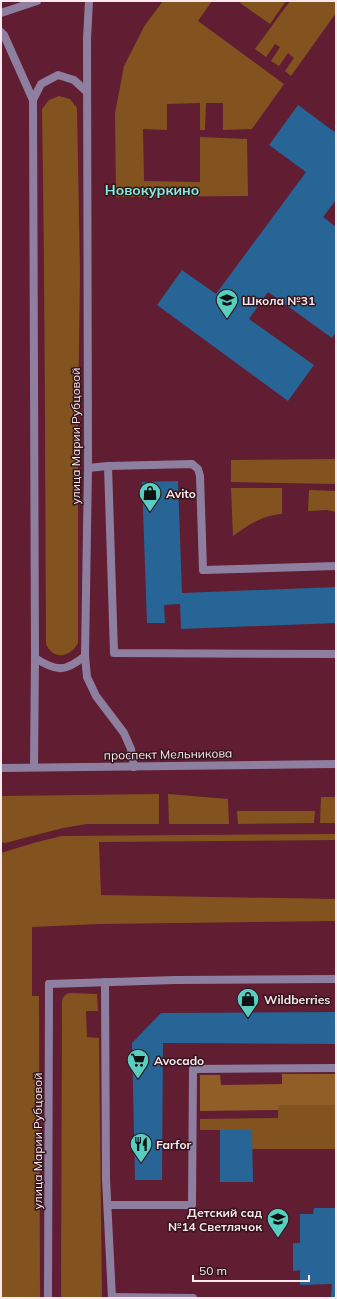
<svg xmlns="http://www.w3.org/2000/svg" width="337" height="1299" viewBox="0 0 337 1299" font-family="Mulish,sans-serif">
<rect width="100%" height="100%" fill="#611d32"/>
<g fill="#82531e">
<polygon points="163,1 212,1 198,21 284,84 252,129 223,130 223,103 206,103 205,130 200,130 200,103 167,104 167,130 143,129 144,181 200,182 200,137 247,139 248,196 116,197 115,113 124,66 145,25"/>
<polygon points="241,1 286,1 270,24 240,3"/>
<polygon points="290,1 336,1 336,13 291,76 285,71 294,58 288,53 279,66 271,61 280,47 275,44 266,57 255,49"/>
<path d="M59 96 70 99 77 108 80 272 78 419V643C70 658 53 660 46 644 45 465 45 287 42 109L49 100Z"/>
<polygon points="336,459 336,484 231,482 231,460"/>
<path d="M231 488H282V514C263 515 248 525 233 536Z"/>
<polygon points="309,490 336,491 336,512 327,510 308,511"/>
<polygon points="159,794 159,824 87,824 63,828 5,843 1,842 1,796"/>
<polygon points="168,794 228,799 229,824 169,824"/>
<polygon points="321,797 336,797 336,823 320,823"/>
<polygon points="237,811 315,811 314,823 238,824"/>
<polygon points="336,834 336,840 99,842 101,895 336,899 336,921 99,924 32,927 32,996 39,996 40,1298 1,1298 1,853 37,842 62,836"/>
<path d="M69 993 97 994 98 1011H86L87 1037 99 1038 102 1298H61L62 1009C62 1002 61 996 69 993Z"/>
<polygon points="278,1105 336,1105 336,1149 252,1149 252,1130 200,1130 200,1119 278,1118"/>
</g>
<polygon fill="#925e27" points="282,1074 336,1074 336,1105 278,1105 278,1110 200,1111 200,1075 220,1075 221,1085 282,1084"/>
<g fill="#266595">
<polygon points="298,105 336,133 336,200 323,217 336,227 336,332 332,338 268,292 249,319 314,365 288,401 157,305 182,270 216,294 306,172 269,145"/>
<polygon points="178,481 182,593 336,587 336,623 181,629 180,604 164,605 165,623 147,623 142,482"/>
<polygon points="336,1012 336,1044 163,1043 162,1180 135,1180 132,1043 161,1013"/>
<polygon points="220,1130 252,1130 253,1182 220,1182"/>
<polygon points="314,1208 336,1208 336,1298 331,1298 332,1284 300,1285 300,1270 293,1271 293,1243 300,1243 300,1214 313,1214"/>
</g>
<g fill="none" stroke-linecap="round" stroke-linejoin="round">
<g stroke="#8e7fa1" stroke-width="8">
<polyline points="88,468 108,466"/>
<polyline points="336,566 203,570 200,476 198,469 192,464 108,466 114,653 336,654"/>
<polyline points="105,982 106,1179 112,1298"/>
<polyline points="49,984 175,980 336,979"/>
<polyline points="108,1205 192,1205 193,1069 336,1068"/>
<polyline points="112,1297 193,1298"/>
</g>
<g stroke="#8e7fa1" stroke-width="8">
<polyline points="89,1 87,39 88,468 85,656 87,677 96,696 124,733 131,749 134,767"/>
<polyline points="1,13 37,1"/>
<polyline points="1,32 4,35 33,100 35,658 34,767"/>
<polyline points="33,100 41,84 58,75 74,80 87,92"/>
<path d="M35 658C57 672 65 672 85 656"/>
<polyline points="1,768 336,764"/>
<polyline points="48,1298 49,984"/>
</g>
</g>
<defs>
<g id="school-pin" transform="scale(1.15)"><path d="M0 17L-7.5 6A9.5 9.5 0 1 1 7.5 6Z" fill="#58cec0" stroke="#33151d"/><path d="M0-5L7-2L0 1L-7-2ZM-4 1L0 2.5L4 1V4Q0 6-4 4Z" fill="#111"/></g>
<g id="shop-pin" transform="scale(1.15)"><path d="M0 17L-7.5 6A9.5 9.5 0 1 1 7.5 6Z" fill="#58cec0" stroke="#33151d"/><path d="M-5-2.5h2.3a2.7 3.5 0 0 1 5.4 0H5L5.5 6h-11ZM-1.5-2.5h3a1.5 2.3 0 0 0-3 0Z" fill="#111"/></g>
<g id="supermarket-pin" transform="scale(1.15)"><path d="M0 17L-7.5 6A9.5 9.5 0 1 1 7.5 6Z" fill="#58cec0" stroke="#33151d"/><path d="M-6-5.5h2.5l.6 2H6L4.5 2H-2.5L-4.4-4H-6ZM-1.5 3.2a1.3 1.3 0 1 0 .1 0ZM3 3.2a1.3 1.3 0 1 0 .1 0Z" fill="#111"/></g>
<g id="restaurant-pin" transform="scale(1.15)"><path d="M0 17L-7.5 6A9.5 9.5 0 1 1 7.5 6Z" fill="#58cec0" stroke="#33151d"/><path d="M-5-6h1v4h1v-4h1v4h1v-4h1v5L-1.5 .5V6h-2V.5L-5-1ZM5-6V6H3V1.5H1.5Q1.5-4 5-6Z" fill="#111"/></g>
</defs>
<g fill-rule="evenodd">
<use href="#school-pin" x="227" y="300"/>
<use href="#shop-pin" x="150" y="493"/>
<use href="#shop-pin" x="248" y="999"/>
<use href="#supermarket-pin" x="138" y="1060"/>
<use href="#restaurant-pin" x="141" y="1144"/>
<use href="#school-pin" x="278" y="1219"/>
</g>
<g text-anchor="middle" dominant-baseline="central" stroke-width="3" stroke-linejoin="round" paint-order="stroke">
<g font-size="12" font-weight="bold" fill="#fbe9ed" stroke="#33151d" text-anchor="start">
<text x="242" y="300">Школа №31</text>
<text x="166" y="493">Avito</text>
<text x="264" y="999">Wildberries</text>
<text x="154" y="1060">Avocado</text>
<text x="156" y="1144">Farfor</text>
<text x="262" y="1212" text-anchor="end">Детский сад<tspan x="262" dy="14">№14 Светлячок</tspan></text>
</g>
<g font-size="12" fill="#fbe9ed" stroke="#33151d">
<text transform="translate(75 436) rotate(-90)">улица Марии Рубцовой</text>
<text transform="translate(168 754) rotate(-1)">проспект Мельникова</text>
<text transform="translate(37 1141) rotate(-90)">улица Марии Рубцовой</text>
</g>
<g font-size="14" font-weight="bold" fill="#85eee0" stroke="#33151d">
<text x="152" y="190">Новокуркино</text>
</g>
</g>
<rect width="337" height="1299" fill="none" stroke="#fbe9ed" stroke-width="4"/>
<path d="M193 1275v6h116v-6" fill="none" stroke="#fbe9ed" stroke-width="2"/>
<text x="199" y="1275" font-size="12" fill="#fbe9ed" stroke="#33151d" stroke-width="3" paint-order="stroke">50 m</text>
</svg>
